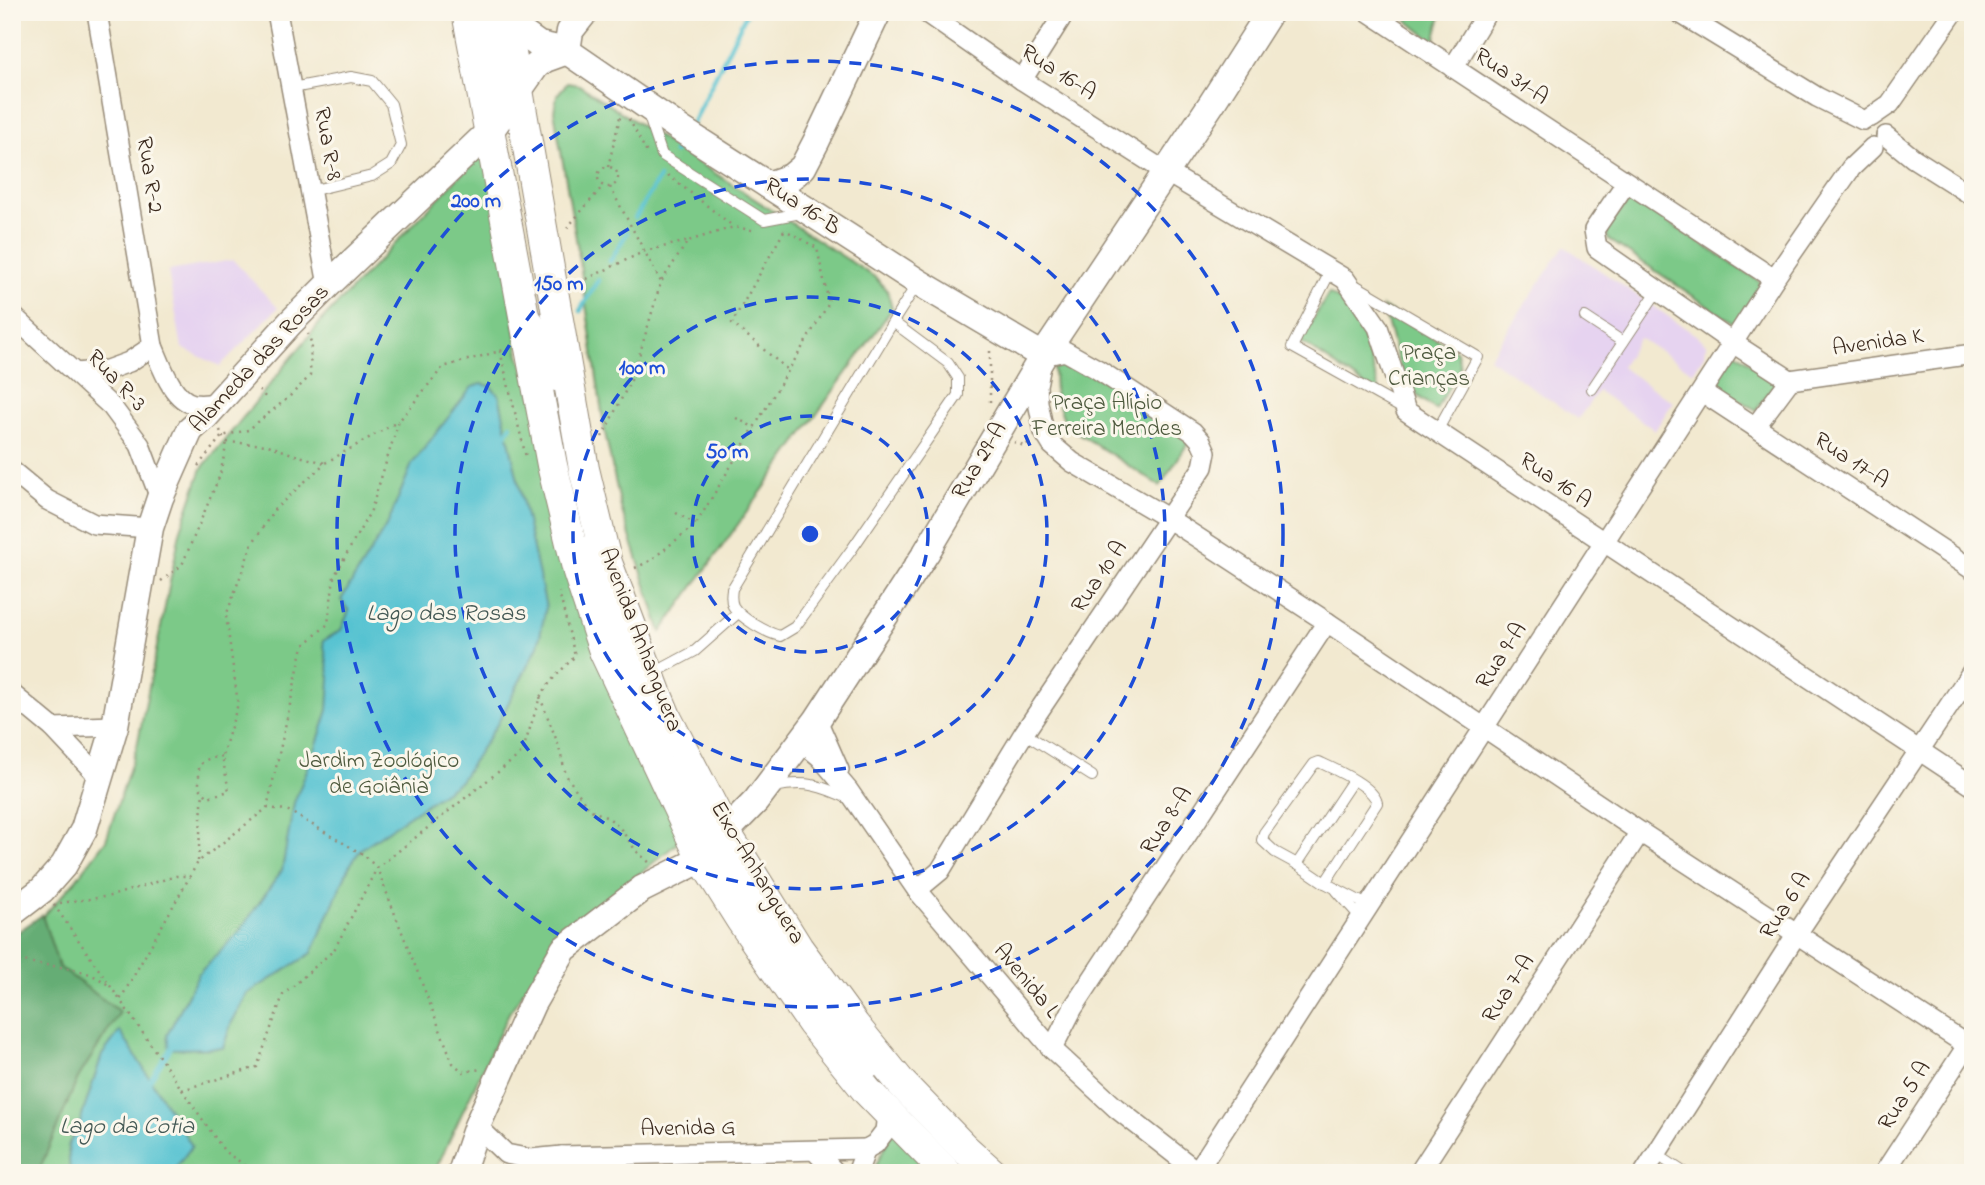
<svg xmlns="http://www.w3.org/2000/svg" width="1985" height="1185" viewBox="0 0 1985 1185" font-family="'Indie Flower',sans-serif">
<rect width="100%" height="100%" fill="#fbf7ec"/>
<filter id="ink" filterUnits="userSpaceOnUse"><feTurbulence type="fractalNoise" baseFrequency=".0143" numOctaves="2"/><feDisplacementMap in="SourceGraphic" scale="14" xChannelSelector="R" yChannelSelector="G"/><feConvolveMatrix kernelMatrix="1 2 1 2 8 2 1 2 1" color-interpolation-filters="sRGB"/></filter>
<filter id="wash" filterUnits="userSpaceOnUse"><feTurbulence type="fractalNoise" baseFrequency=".00686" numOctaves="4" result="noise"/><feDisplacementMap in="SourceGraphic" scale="28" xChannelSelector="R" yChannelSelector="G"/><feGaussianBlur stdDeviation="1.57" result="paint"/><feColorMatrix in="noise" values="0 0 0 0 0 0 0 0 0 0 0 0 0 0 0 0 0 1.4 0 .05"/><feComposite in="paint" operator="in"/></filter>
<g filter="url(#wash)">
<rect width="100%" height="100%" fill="#f2e9d0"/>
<g fill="#e6d3f0">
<polygon points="1564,246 1697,336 1706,344 1705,354 1693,372 1639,338 1621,367 1673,402 1655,430 1598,391 1578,419 1489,358"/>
<polygon points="233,260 278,308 220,366 182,348 168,271"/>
</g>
<g fill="#7cc988" stroke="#5c7a53" stroke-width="2">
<polygon points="1397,12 1442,12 1434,42"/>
<polygon points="567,83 579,85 876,278 888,292 892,309 661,632 621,508 605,433 578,250 554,111 557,95"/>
<polygon points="489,145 519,354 680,841 562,937 509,1013 434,1173 12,1173 28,933 75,881 106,840 137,746 180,532 202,468 323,319"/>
<polygon points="1631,198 1762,283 1735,324 1608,239 1606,230"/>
<polygon points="1329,293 1357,312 1381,396 1300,341"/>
<polygon points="1383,307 1457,352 1460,367 1436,410 1405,386"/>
<polygon points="1734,351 1777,382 1756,410 1713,384"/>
<polygon points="1065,352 1192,437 1160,486 1066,425 1055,395 1054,370"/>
<polygon points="894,1128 944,1173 872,1173"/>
</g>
<polygon fill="#65ad74" stroke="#506c49" stroke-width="2" points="42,915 59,967 120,1012 78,1078 38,1173 12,1173 12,936"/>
<g fill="#57c3d1" stroke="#497678" stroke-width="2">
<polygon points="482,384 490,386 499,395 546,607 538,646 498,723 460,781 361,849 349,867 312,953 247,994 231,1024 223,1048 169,1049 167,1035 199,973 239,932 282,870 294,803 316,747 328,710 330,678 323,641 341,630 349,611 341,600 388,523 412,464 472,387"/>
<polygon points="120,1031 192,1146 172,1173 70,1173 68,1145 78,1128 102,1055"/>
</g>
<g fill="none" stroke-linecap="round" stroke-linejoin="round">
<g stroke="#57c3d1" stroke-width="4.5">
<polyline points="692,124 747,12"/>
<polyline points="674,153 680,144"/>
<polyline points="635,218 659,178"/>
<polyline points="610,261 627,233"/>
<polyline points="580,311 598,280"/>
<polyline points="506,435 511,425"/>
<polyline points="150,1080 172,1046"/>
</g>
</g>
</g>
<g filter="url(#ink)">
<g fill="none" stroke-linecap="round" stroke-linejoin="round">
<g stroke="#968a77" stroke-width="12">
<g id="lane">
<polyline points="486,12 504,105"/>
<polyline points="292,88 351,77 372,81 391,104 401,145 391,164 372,176 310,191"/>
<polyline points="648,114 662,155 764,220 801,213"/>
<polyline points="1331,270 1292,347 1403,409"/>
<polyline points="1355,285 1478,357 1437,431"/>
<polyline points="537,317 546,339 546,328"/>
<polyline points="1585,317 1623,342"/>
<path d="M893 322 948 363 958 378V395L852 549 795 627 780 636C767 633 740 618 733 606 731 601 731 595 732 589L893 322 917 284"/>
<polyline points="547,343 555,386"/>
<polyline points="1592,389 1658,290"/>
<polyline points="585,542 613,629 643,698"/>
<polyline points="654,673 695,651 738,613"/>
<polyline points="1024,733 1092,776"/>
<path d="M673 763C686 790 698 818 713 845 756 924 815 1003 873 1072"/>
<path d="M1353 780 1297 864 1275 852 1262 840 1264 833 1314 764 1319 762C1334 769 1374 786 1377 803L1325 883 1369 906"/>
<path d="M774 787C806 780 822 786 850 799"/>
<polyline points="1297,864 1325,883"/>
<polyline points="1337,891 1361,918"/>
<polyline points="1656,1154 1685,1173"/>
</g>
</g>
<g stroke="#968a77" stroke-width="22">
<g id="street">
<path d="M97 12 153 346C161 364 172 400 194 404 201 405 210 404 217 403"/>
<polyline points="277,12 328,285"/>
<polyline points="925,12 1022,80 1166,172 1345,279 1378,327 1406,411 1973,786"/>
<polyline points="1369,12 1774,279"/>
<polyline points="1678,12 1817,97 1863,120"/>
<polyline points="1453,68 1487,12"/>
<polyline points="1022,80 1065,12"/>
<polyline points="1871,117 1890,104 1954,12"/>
<polyline points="1886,136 1913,158 1973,196"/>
<polyline points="1626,183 1594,230 1597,248 1733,343 1790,380"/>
<polyline points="12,315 112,407 140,445 160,498"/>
<polyline points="76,373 107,370 129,362 153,346"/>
<polyline points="1702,392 1973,570"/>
<polyline points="1755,427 1790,380 1973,354"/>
<polyline points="12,471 47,500 94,524 150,528"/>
<polyline points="12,694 53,728 100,778"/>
<polyline points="817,720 839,770"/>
<polyline points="53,728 115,726"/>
<polyline points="801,741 820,757 848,790 917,890 1052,1049 1116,1108 1199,1173"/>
<polyline points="917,890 940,871 1024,733 1203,467 1206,452 1201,441 1193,432 1097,369 1065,351 1043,356 1037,385 1038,402 1044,432 1052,445 1072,462 1169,519 1327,622 1640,832 1973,1049"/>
<polyline points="1052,1049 1073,1008 1327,622"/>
<polyline points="477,1126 506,1154 531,1159 562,1156"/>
<polyline points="815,1151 836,1173"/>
<polyline points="555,1173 562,1156 866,1149"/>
<polyline points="857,1173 866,1149 875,1144 885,1131 887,1113"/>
<polyline points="1196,1173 1774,279 1851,168 1873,147"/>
<polyline points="1419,1173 1640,832"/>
<polyline points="1644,1173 1796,935 1973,670"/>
<polyline points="1884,1173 1967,1046"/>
</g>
</g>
<g stroke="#968a77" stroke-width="29">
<g id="secondary">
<polyline points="504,20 539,45 567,51 682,130 768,185 918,282 1043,356"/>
<polyline points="567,51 570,31 585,12"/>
<polyline points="768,185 791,177 803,167 817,140 878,12"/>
<polyline points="12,913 42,890 64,865 84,829 115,726 150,528 160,498 190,430 205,417 290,323 328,285 491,130 536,66 545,59 567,51"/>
<polyline points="461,1173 477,1126 532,1004 564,949 642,889 690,865 713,845 756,801 817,720 926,553 1043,356 1212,103 1270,12"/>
</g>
</g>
<g stroke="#968a77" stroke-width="32">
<g id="primary">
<polyline points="467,12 552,465 578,572 604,651 700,855 741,920 812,1023 867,1091 947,1173"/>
<polyline points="503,12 518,90 584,469 606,560 657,695 667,719 726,833 798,948 855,1026 902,1084 964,1148 992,1173"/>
</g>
</g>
<g stroke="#968a77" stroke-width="2.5" stroke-dasharray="2 5" stroke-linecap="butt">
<polyline points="629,119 647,153"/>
<circle cx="608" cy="177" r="10"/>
<polyline points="608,167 621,113"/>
<polyline points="668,175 734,227"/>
<polyline points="610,187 661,282"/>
<polyline points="567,228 603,186"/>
<polyline points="784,231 732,323 788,370"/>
<polyline points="574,285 645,251 688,241"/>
<polyline points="500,351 526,457"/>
<polyline points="259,390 267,399"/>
<polyline points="990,402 990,350"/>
<polyline points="736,418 755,428"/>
<polyline points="220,430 222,436 227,442 268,445 295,455 325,463"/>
<polyline points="602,437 633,376 661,282 688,241 734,227 757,231"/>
<polyline points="1014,442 1024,446 1030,442"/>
<polyline points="198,466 222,436 248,430 288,398 310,376 311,342 308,334"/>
<polyline points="676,513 696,524"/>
<polyline points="635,568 650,561 696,524 829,303 817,248 787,231 781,231"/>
<polyline points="161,581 182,565 220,475 227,442"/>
<polyline points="540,697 558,744 566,775 589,809 610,819 620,828 636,851 650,863"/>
<polyline points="222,756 208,759 199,765 199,787 208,797 229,791 222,756 238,704 226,616 252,544 274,510 325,463 399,421"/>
<polyline points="267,808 287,810 364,855 377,868 453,1063 463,1072 481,1069"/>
<polyline points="198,861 203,791"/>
<polyline points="60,903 111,896 176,876 190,876"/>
<polyline points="54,905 120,1000"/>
<path d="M12 957C43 970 81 962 108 985"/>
<polyline points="182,1090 257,1067 283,995 334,950 377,868 522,753 540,697 551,681 575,656 559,592"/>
<polyline points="257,1173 225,1152 120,1000 198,862 267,808 303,646 328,624 334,577 371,510 399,421 443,367 507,349"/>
</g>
<use href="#lane" stroke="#fff" stroke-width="10"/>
<use href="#street" stroke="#fff" stroke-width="19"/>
<use href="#secondary" stroke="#fff" stroke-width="26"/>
<use href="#primary" stroke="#fff" stroke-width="30"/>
</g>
</g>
<g fill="none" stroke="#1d4ed8" stroke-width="3.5" stroke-dasharray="12 9">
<circle cx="810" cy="534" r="118"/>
<circle cx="810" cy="534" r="237"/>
<circle cx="810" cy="534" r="355"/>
<circle cx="810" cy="534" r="473"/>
</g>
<g text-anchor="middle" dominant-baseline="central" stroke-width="6" stroke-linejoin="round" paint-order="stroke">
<g font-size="23" fill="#3b2a1e" stroke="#fbf7ec">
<text transform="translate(1058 73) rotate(33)">Rua 16-A</text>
<text transform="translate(1511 77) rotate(34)">Rua 31-A</text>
<text transform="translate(327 144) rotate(80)">Rua R-8</text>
<text transform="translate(149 175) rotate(81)">Rua R-2</text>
<text transform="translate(802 207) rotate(33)">Rua 16-B</text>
<text transform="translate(1878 343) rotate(-8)">Avenida K</text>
<text transform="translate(260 359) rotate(-47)">Alameda das Rosas</text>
<text transform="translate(116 381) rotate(47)">Rua R-3</text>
<text transform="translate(980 461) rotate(-59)">Rua 29-A</text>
<text transform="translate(1851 461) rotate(33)">Rua 17-A</text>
<text transform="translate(1555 481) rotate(34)">Rua 16 A</text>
<text transform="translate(1100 577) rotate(-56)">Rua 10 A</text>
<text transform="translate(640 640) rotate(69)">Avenida Anhanguera</text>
<text transform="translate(1502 656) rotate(-57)">Rua 9-A</text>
<text transform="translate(1167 821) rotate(-57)">Rua 8-A</text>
<text transform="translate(757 873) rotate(59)">Eixo-Anhanguera</text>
<text transform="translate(1786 906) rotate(-57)">Rua 6 A</text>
<text transform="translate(1026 981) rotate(50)">Avenida L</text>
<text transform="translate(1509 989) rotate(-57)">Rua 7-A</text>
<text transform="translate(1905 1096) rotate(-57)">Rua 5 A</text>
<text transform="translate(688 1129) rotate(-1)">Avenida G</text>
</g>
<g font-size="23" fill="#4e5a3e" stroke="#fbf7ec">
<text x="1429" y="353">Praça<tspan x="1429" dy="26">Crianças</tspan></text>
<text x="1107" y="403">Praça Alípio<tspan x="1107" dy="26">Ferreira Mendes</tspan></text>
<text x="379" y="761">Jardim Zoológico<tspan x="379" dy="26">de Goiânia</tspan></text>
</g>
<g font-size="24" font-style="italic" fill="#435854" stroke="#fbf7ec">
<text x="446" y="614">Lago das Rosas</text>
<text x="127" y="1127">Lago da Cotia</text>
</g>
</g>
<circle cx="810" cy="534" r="10" fill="#1d4ed8" stroke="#fbf7ec" stroke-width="3.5"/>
<g font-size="21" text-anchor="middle" font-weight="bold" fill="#1d4ed8" stroke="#fbf7ec" stroke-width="6" stroke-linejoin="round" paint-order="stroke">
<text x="476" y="207">200 m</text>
<text x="559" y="290">150 m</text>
<text x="642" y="374">100 m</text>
<text x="727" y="458">50 m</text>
</g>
<rect width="1985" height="1185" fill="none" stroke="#fbf7ec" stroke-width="42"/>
</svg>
